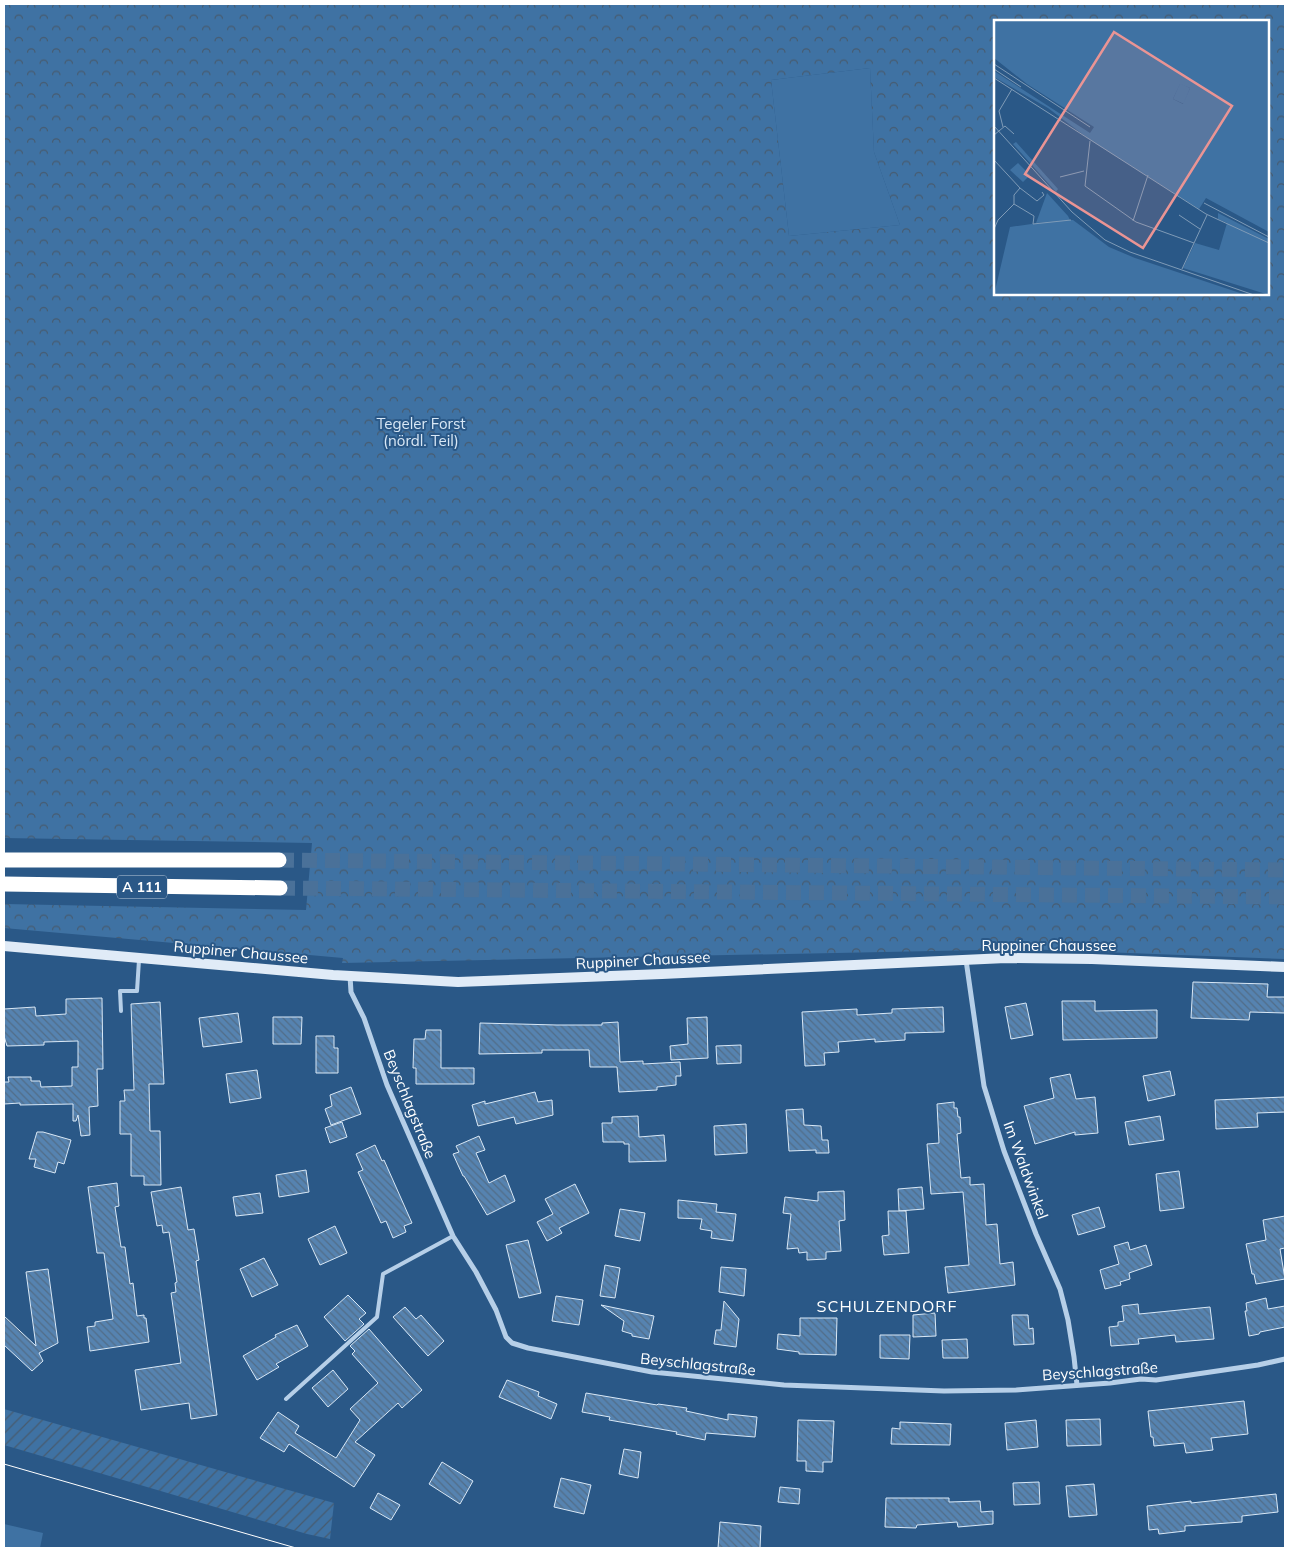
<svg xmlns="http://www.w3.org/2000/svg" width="1289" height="1552" viewBox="0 0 1289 1552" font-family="Mulish,sans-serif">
<defs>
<pattern id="forest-crowns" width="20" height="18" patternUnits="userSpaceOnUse" patternTransform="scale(1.25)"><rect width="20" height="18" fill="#3f72a3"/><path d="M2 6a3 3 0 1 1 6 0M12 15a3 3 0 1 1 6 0" fill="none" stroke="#475b6f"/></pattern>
<pattern id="garden-furrows" width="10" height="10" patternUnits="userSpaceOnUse" patternTransform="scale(1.25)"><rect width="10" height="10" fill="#3f72a3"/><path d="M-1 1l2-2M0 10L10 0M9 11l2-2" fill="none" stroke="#475b6f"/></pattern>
<pattern id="building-back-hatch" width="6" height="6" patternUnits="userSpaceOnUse" patternTransform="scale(1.25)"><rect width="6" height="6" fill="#5683b0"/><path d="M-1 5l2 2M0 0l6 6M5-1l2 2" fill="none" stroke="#526d88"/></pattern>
</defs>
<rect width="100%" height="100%" fill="#2a5887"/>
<g fill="#3f72a3">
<polygon points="870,68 874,152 900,225 789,236 771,80"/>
<polygon points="4,1524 43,1533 40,1548 4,1548"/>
</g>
<path fill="url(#forest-crowns)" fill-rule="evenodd" d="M4 4H1285V959L1025 949 342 963 343 958 4 928V904L306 910 312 843 4 838ZM995 21H1268V294H995ZM870 68 874 152 900 225 789 236 771 80Z"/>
<polygon fill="url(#garden-furrows)" points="4,1409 334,1503 330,1539 307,1534 4,1445"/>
<g fill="url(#building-back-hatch)" stroke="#d9e8f6">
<polygon points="1193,982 1268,984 1267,997 1285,997 1285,1013 1250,1012 1249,1020 1191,1018"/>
<polygon points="102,998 103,1069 97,1069 98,1106 89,1107 90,1135 81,1136 78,1115 76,1121 73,1121 73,1104 20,1105 20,1103 4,1104 4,1082 9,1082 8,1077 31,1077 31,1081 40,1081 41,1087 72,1086 72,1067 78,1067 78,1041 44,1042 44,1045 7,1046 4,1036 4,1009 35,1007 36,1016 66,1014 66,999"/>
<polygon points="1062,1001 1095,1001 1095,1011 1157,1010 1157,1038 1063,1040"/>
<polygon points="160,1002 164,1084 149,1084 150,1131 160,1131 161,1185 144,1185 144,1176 131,1176 131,1134 120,1134 120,1101 125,1101 124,1090 134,1090 131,1004"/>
<polygon points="1026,1003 1033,1035 1011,1039 1005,1007"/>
<polygon points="943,1007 944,1032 905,1033 905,1040 875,1042 875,1039 838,1042 839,1052 824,1053 825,1065 805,1066 802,1012 857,1009 857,1015 892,1013 892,1009"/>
<polygon points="238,1013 242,1042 203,1047 199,1018"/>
<polygon points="273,1017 302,1017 301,1044 273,1044"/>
<polygon points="707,1017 708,1058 671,1060 670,1046 688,1044 687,1018"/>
<polygon points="618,1022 620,1062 643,1061 643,1064 680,1062 681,1076 676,1076 676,1085 657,1087 657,1090 619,1092 617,1067 590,1067 589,1050 542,1050 542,1053 479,1054 480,1023 557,1025 602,1025 602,1023"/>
<polygon points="426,1030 441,1030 441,1068 474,1068 474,1084 416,1084 416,1068 413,1068 414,1039 425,1039"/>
<polygon points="316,1036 334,1036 334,1048 338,1048 338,1073 316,1073"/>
<polygon points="741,1045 741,1063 717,1064 716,1046"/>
<polygon points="257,1070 261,1098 230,1103 226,1074"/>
<polygon points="1170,1071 1175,1095 1148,1101 1143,1076"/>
<polygon points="1070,1074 1076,1099 1095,1097 1098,1133 1075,1135 1075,1132 1035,1144 1024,1106 1054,1098 1050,1078"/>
<polygon points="351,1087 361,1114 331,1125 325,1109 332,1106 330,1095"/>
<polygon points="535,1092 538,1102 552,1100 553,1115 516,1124 514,1117 478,1126 472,1105 485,1101 485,1104"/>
<polygon points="1285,1097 1285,1112 1257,1113 1258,1127 1216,1129 1215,1100"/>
<polygon points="954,1102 954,1108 957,1108 958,1117 960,1117 961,1133 957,1134 961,1178 970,1177 970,1185 984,1184 986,1225 997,1224 1000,1264 1013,1262 1015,1285 948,1293 945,1267 969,1265 963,1192 931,1194 927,1144 939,1143 937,1104"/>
<polygon points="803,1109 804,1125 821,1126 822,1140 828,1140 829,1153 816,1153 816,1150 789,1151 786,1110"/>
<polygon points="638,1116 639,1137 664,1135 666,1161 629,1162 629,1144 624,1144 624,1142 603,1142 602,1123 612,1123 612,1117"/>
<polygon points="1160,1116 1164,1140 1129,1145 1125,1122"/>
<polygon points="342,1122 347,1137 330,1143 325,1128"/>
<polygon points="746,1124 747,1153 715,1155 714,1126"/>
<polygon points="37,1132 43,1132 71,1140 64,1164 58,1162 55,1173 34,1167 36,1159 29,1159"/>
<polygon points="479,1136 485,1150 476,1153 489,1183 505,1175 515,1201 487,1215 464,1176 463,1176 453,1154 459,1152 456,1146"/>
<polygon points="375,1145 382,1161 384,1160 412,1223 404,1226 406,1232 393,1238 386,1221 381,1223 358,1172 363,1170 356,1154"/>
<polygon points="306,1170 309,1192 279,1197 276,1175"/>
<polygon points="1179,1171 1184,1208 1160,1211 1156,1174"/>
<polygon points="117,1183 119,1206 115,1207 121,1247 125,1247 130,1284 133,1283 137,1316 144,1315 144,1318 146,1318 149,1342 90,1351 87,1327 95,1326 95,1322 113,1319 104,1253 97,1253 88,1187"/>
<polygon points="575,1184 589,1213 559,1228 562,1233 547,1241 537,1222 553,1214 545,1199"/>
<polygon points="181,1187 188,1230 194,1229 199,1260 196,1261 217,1415 191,1419 189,1403 141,1410 135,1370 181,1363 171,1293 176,1292 175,1283 177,1282 169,1232 163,1233 162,1225 157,1226 151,1192"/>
<polygon points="922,1187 924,1209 899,1211 898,1189"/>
<polygon points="844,1191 845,1220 839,1221 841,1251 826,1252 826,1259 807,1260 807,1252 799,1253 798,1248 787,1249 791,1214 783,1213 785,1197 818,1201 818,1192"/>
<polygon points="260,1193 263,1213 236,1216 233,1197"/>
<polygon points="678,1200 717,1204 716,1212 736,1214 733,1241 711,1238 712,1231 700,1229 702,1219 678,1218"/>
<polygon points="1099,1207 1105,1227 1078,1235 1072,1215"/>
<polygon points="620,1209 645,1213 640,1241 615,1236"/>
<polygon points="888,1211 906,1211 909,1253 884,1255 882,1236 889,1235"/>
<polygon points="1285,1216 1285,1248 1280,1249 1285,1279 1256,1284 1254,1274 1252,1274 1246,1244 1266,1240 1263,1220"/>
<polygon points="335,1226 347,1253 320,1265 308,1239"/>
<polygon points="528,1240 541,1293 519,1298 506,1245"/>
<polygon points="1128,1242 1130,1250 1146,1245 1152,1265 1129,1273 1130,1279 1120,1282 1121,1285 1105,1289 1100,1270 1119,1264 1114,1246"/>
<polygon points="264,1258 278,1285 252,1297 240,1269"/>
<polygon points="605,1265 620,1268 615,1298 600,1296"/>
<polygon points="721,1267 746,1269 744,1296 719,1292"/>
<polygon points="48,1269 58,1343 39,1353 43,1361 32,1371 4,1345 4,1316 36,1346 26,1272"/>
<polygon points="348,1295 366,1313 359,1319 364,1324 345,1341 324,1317"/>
<polygon points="556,1296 583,1300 579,1325 552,1321"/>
<polygon points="1266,1298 1268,1309 1285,1306 1285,1327 1260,1332 1259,1334 1249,1336 1245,1311 1247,1311 1246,1303"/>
<polygon points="724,1301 739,1319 736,1347 714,1344 716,1330 721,1330"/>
<polygon points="1138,1304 1139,1314 1210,1307 1214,1339 1176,1342 1175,1335 1138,1339 1139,1344 1111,1346 1109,1327 1118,1326 1118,1322 1124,1321 1122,1306"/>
<polygon points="601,1305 654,1316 649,1339 632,1336 632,1334 622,1331 624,1321"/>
<polygon points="405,1307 416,1319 421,1315 444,1341 428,1356 393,1317"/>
<polygon points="935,1313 936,1336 913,1337 913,1315"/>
<polygon points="1012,1315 1028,1315 1029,1329 1033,1328 1034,1344 1014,1345"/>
<polygon points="800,1318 837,1318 836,1355 799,1354 799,1352 777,1349 778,1334 800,1336"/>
<polygon points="297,1325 308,1346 276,1364 279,1367 257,1380 243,1356 276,1337 275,1335"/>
<polygon points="369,1329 422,1390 402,1408 398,1403 355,1442 375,1455 354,1487 289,1444 284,1452 260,1438 278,1412 299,1426 295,1433 336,1458 360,1420 350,1409 378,1383 352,1354 355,1351 350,1346"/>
<polygon points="880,1335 910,1335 909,1359 880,1358"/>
<polygon points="967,1339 968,1358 943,1358 942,1340"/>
<polygon points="333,1370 348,1389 328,1407 312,1388"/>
<polygon points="507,1380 539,1392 538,1396 557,1404 551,1419 499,1397"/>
<polygon points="586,1393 657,1405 658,1404 687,1408 686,1411 728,1420 728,1414 757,1417 755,1437 706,1433 705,1440 676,1434 677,1432 609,1420 610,1417 582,1412"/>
<polygon points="1244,1401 1248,1434 1211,1438 1213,1450 1186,1453 1184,1443 1154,1446 1153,1437 1151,1437 1148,1411"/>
<polygon points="1100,1419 1101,1445 1067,1446 1066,1420"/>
<polygon points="798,1420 834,1421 832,1462 823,1462 823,1472 806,1471 806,1461 797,1461"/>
<polygon points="1036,1420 1038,1447 1007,1450 1005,1423"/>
<polygon points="900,1422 951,1424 950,1445 891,1444 892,1428 900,1429"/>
<polygon points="624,1449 641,1452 638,1478 619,1474"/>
<polygon points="442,1462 473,1481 460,1504 429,1484"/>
<polygon points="561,1478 591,1485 584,1514 554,1507"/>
<polygon points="1039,1482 1040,1504 1014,1505 1013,1483"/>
<polygon points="1094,1484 1097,1515 1069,1517 1066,1486"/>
<polygon points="780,1487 800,1489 799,1504 778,1502"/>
<polygon points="378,1493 400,1505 391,1520 370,1508"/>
<polygon points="1276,1494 1278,1512 1242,1516 1242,1522 1185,1526 1185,1531 1159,1534 1158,1529 1149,1530 1147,1506 1191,1501 1191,1503"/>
<polygon points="886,1498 949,1498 949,1502 980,1501 981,1512 993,1511 993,1524 958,1527 957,1522 917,1525 916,1528 885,1527"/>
<polygon points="720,1522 761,1526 760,1548 718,1548"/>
</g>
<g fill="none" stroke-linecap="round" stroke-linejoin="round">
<g stroke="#4a7199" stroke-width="15" stroke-dasharray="15 8" stroke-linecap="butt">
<polyline points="279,860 1285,870"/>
<polyline points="280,888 1285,897"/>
</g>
<g stroke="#b6cfe8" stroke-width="4">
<polyline points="121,1011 120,991 137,991 139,960"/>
<polyline points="286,1399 377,1317 383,1274 453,1236"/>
</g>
<g stroke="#b6cfe8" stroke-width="5">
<polyline points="966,960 984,1086 1004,1151 1036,1234 1060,1289 1068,1320 1074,1357 1077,1385"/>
<polyline points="350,976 351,992 364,1018 387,1085 453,1236 476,1272 496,1310 506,1337 512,1343 528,1348 652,1372 784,1385 944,1391 1016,1390 1110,1383 1141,1379 1156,1380 1258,1365 1285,1359"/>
</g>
<polyline stroke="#e0ebf7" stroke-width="10" points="4,946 333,975 458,982 662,974 1006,958 1092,959 1285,967"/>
<g stroke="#fff" stroke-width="15">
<polyline points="4,860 279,860"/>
<polyline points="4,884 280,888"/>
</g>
<polyline stroke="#fff" stroke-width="1" points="4,1464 296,1548"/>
</g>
<g text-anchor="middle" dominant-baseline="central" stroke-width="4" stroke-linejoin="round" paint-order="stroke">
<rect fill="#2a5887" stroke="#bfcddb" stroke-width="1" x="117" y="875.5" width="50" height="23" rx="4"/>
<g font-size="14" font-weight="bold" fill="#fff">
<text x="142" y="887">A 111</text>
</g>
<g font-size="15" fill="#d9e8f6" stroke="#2a5887">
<text x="421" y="423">Tegeler Forst<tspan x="421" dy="17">(nördl. Teil)</tspan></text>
</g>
<g font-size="15" fill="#fff" stroke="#2a5887">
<text x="1049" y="945">Ruppiner Chaussee</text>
<text transform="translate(241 952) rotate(5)">Ruppiner Chaussee</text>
<text transform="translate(643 960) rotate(-3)">Ruppiner Chaussee</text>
<text transform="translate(410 1104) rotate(68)">Beyschlagstraße</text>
<text transform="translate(1026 1170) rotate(70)">Im Waldwinkel</text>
<text transform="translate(698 1364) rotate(6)">Beyschlagstraße</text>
<text transform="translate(1100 1371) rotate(-4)">Beyschlagstraße</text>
</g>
<g font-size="16" letter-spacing="1" fill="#fff" stroke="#2a5887">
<text x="887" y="1306">SCHULZENDORF</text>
</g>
</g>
<g transform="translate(994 20)">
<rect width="275" height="275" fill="#2a5887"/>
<path d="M186 63 196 68 190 84 179 79ZM24 143 36 155 29 162 16 150Z" fill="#3f72a3"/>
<path d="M0 0H275V212L212 178 205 189 96 120 54 88 0 57V51L96 113 100 107 33 64 0 38ZM186 64 196 68 189 84 179 79ZM224 193 275 219V275L189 248 201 223 225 230 233 203 224 199ZM65 200H79L115 227 141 238 252 275H0L16 207Z" fill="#3f72a3" fill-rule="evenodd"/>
<path d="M22 122 64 169 62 172 19 124ZM53 173 74 196 76 200 42 203Z" fill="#3f72a3"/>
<path fill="none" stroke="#7f9bb7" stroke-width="1" d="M0 44 96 107M0 49 27 67M0 58 212 194 275 223M0 106 78 192 111 220 136 232 260 275M9 107 5 91 18 69M0 115 11 106 20 114M96 121 91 166 142 202 200 223M0 140 26 168 20 175V184L4 200 0 209M66 157 90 151M26 168 43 181 50 175 48 172M210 183 275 217M20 184 40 196 39 204 77 200M185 195 206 209M139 201 154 155M188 249 213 195"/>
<path fill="#ea9494" fill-opacity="0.15" stroke="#ea9494" stroke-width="2.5" d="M120 12 238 86 149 228 31 154Z"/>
<rect width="275" height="275" fill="none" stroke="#fff" stroke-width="2.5"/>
</g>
<rect width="1289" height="1552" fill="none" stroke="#ffffff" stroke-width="10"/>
</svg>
